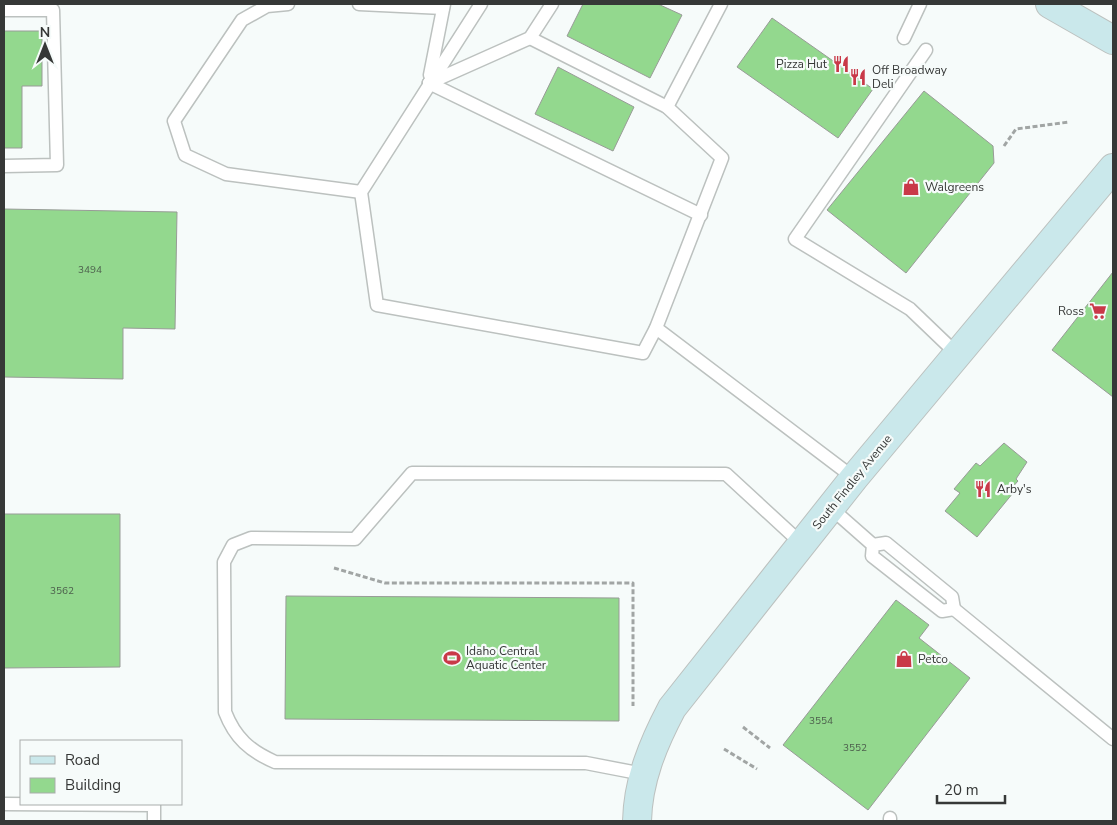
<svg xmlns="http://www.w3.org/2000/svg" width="1117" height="825" viewBox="0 0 1117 825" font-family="'Nunito Sans',sans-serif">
<rect width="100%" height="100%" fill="#f6fbfa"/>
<g fill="#93d88e" stroke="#989b97">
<polygon points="583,4 658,4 682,15 650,78 567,36"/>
<polygon points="772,18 873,89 838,138 737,67"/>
<polygon points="4,31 42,31 42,86 22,86 22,148 4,148"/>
<polygon points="558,67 634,107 613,151 535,114"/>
<polygon points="924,91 993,146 994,163 906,273 827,210"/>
<polygon points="4,209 177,212 175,329 123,328 123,379 4,377"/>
<polygon points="1113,272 1113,397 1052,350"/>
<polygon points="1004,443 1027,462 1016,479 1018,481 1010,490 1013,493 977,537 945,511 960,493 954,489 976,463 980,466"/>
<polygon points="4,514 120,514 120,667 4,668"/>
<polygon points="286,596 619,598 619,721 285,719"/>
<polygon points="896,600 929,625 919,638 970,678 868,810 783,745"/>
</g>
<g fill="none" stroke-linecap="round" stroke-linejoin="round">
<g stroke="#bcc1bf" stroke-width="15">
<g id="lane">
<polyline points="288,4 267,6 242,20 174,121 185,155 226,174 361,192"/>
<polyline points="359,4 443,8"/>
<polyline points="481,4 361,192 377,305 643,353 656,328 722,158 667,107 530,38"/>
<polyline points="4,10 53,10 57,165 4,166"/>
<polyline points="904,38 920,4"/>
<polyline points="926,50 795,239 910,309 958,355"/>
<polyline points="430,75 444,4"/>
<polyline points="429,83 701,215"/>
<polyline points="429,83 530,38 552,4"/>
<polyline points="667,107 721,4"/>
<polyline points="656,328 854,478"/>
<polyline points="831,508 873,545 886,543 952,597 954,609 942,611 872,556 873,545"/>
<polyline points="954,609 1113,739"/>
<path d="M643 774 586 763 275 762C250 751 235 738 225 712L224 562 233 545 251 538 355 539 412 473 726 474 802 544"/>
<polyline points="4,804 154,805 154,821"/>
<polyline points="890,818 890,821"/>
</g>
</g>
<g stroke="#bcc1bf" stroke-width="30">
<g id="secondary">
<polyline points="1050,4 1113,40"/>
<path d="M637 821C638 780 653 744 672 708L854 478 1113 168"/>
</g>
</g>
<g stroke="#a1a5a4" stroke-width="3" stroke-dasharray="5 2.5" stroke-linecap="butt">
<polyline points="1004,146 1016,129 1069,122"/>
<polyline points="334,568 385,583 633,583 633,706"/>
<polyline points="743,727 770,748"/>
<polyline points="724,749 757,769"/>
</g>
<use href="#lane" stroke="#fff" stroke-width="12"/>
<use href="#secondary" stroke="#cae8eb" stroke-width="28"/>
</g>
<defs>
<g id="restaurant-bare" transform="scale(1.35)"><path d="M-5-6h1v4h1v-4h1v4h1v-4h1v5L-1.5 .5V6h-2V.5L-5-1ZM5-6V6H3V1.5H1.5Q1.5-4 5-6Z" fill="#c93948" stroke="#f6fbfa" stroke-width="2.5" paint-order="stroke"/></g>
<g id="shop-bare" transform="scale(1.35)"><path d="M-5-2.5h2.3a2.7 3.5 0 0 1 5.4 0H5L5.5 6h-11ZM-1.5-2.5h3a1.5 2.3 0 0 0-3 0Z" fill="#c93948" stroke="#f6fbfa" stroke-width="2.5" paint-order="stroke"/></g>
<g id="supermarket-bare" transform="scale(1.35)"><path d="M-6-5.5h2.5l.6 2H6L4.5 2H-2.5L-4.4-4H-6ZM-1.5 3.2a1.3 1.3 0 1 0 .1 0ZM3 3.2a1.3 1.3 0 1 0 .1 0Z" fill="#c93948" stroke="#f6fbfa" stroke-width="2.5" paint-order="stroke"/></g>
<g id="stadium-bare" transform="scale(1.35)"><path d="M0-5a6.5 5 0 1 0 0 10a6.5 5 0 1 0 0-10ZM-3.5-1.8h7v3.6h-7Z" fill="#c93948" stroke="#f6fbfa" stroke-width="2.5" paint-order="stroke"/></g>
</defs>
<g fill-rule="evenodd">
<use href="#restaurant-bare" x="841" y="64"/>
<use href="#restaurant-bare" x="858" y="77"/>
<use href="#shop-bare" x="911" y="187"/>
<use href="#supermarket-bare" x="1098" y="311"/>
<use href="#restaurant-bare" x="983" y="489"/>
<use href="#stadium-bare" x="452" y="658"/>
<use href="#shop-bare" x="904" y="659"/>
</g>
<g text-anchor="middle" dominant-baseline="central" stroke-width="4.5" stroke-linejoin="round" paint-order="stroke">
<g font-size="10" fill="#4d604d">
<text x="90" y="270">3494</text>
<text x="62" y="591">3562</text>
<text x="821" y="721">3554</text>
<text x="855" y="748">3552</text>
</g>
<g font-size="12" fill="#363837" stroke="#f6fbfa" text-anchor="start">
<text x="827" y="64" text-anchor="end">Pizza Hut</text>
<text x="872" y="70">Off Broadway<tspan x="872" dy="14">Deli</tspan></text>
<text x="925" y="187">Walgreens</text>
<text x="1084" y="311" text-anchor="end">Ross</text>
<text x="997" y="489">Arby's</text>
<text x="466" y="651">Idaho Central<tspan x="466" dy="14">Aquatic Center</tspan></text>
<text x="918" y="659">Petco</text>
</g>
<g font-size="12" fill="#363837" stroke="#f6fbfa">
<text transform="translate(852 482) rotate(-51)">South Findley Avenue</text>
</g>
</g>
<rect width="1117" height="825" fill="none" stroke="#363837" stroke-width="10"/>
<rect x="20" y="740" width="162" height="65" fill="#f6fbfa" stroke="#a9adac"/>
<rect x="30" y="756" width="25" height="8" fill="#cae8eb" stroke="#a9adac"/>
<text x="65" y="765" font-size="15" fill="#363837">Road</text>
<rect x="30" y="778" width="25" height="15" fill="#93d88e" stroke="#a9adac"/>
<text x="65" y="790" font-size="15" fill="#363837">Building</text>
<g transform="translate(45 45)" stroke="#f6fbfa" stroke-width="4" paint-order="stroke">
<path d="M0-4L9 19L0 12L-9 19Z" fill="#363837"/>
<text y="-8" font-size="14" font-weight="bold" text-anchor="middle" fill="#363837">N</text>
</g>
<path d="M937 795v8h68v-8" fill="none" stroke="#363837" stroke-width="2.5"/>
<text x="944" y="795" font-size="15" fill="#363837" stroke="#f6fbfa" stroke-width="4" paint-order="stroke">20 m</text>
</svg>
